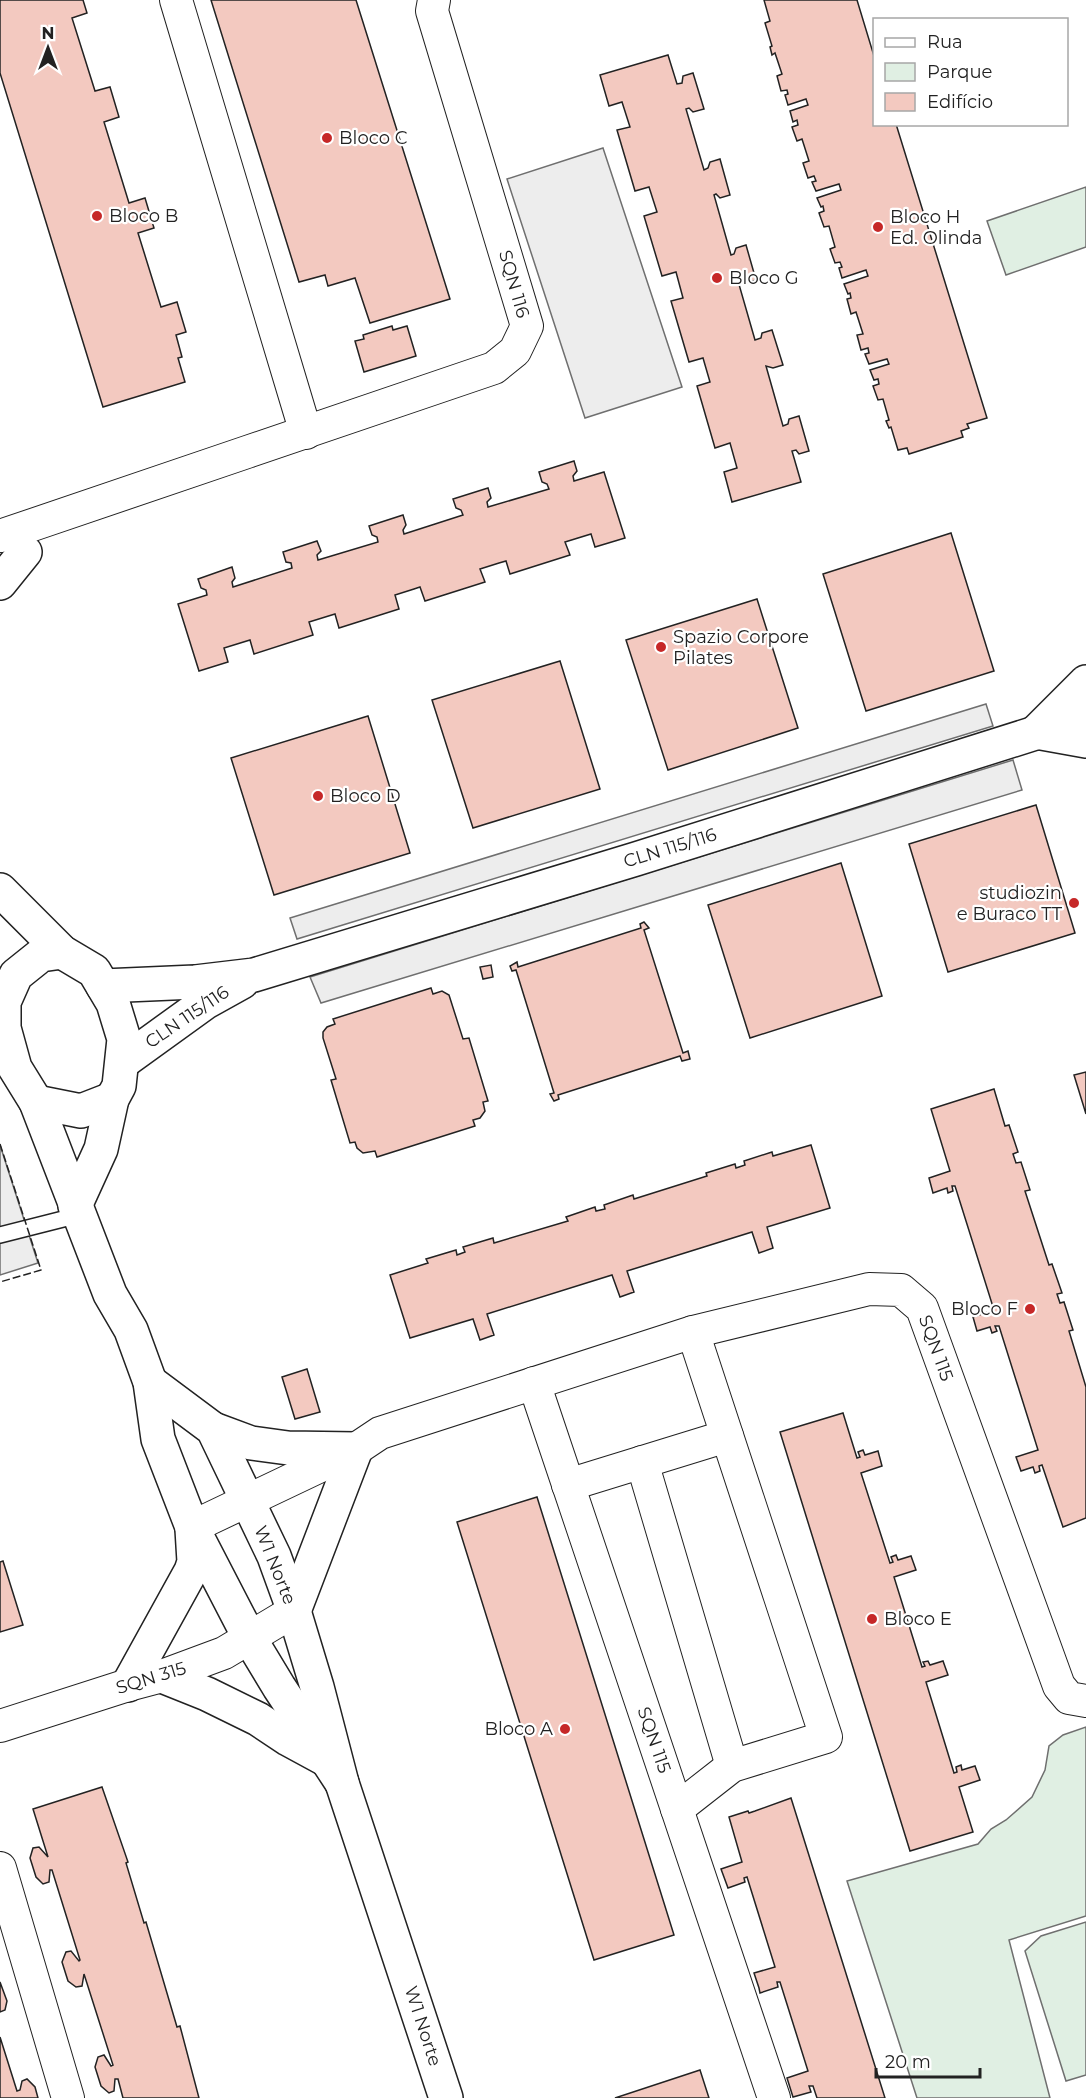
<svg xmlns="http://www.w3.org/2000/svg" width="1086" height="2098" viewBox="0 0 1086 2098" font-family="Montserrat,sans-serif">
<rect width="100%" height="100%" fill="#fff"/>
<g fill="#e0efe3" stroke="#6f6f6f" stroke-width="1.5">
<polygon points="1086,187 1086,247 1006,275 987,221"/>
<polygon points="1086,1727 1086,1916 1009,1940 1050,2098 917,2098 847,1881 978,1844 991,1829 1006,1820 1032,1797 1045,1770 1049,1746 1063,1735"/>
<polygon points="1086,1922 1086,2075 1066,2081 1025,1951 1041,1936"/>
</g>
<g fill="#ededed" stroke="#6f6f6f" stroke-width="1.5">
<polygon points="603,148 682,387 585,418 507,179"/>
<polygon points="986,704 993,726 297,939 290,918"/>
<polygon points="1013,760 1022,790 321,1003 310,977"/>
<polygon points="0,1145 38,1263 0,1275"/>
</g>
<g fill="#f3c9c0" stroke="#222" stroke-width="1.5">
<polygon points="0,0 83,0 87,13 72,18 95,91 110,87 119,117 104,122 129,203 145,198 154,228 138,233 161,307 177,302 186,332 176,335 182,357 178,358 185,382 103,407 0,73"/>
<polygon points="211,0 356,0 450,299 370,323 355,278 328,286 325,275 299,282"/>
<polygon points="764,0 857,0 874,56 874,124 896,124 987,418 967,424 969,428 961,431 963,437 909,454 907,448 898,450 891,427 889,428 886,421 889,420 883,399 878,400 873,386 879,384 878,379 874,380 870,370 889,364 887,359 869,364 865,354 869,353 868,348 861,350 857,335 863,334 856,312 851,314 847,299 851,298 850,293 848,294 844,284 868,276 866,270 842,278 839,268 842,267 840,262 835,263 830,249 835,247 829,226 824,227 819,213 824,211 823,206 821,207 817,198 841,190 839,184 816,191 812,182 816,181 814,176 808,178 803,163 809,161 802,139 797,141 792,127 798,125 797,120 793,122 790,111 808,105 806,99 788,105 785,95 788,94 787,90 781,91 777,76 782,74 775,53 772,55 770,47 772,46 765,23 770,21"/>
<polygon points="668,55 677,84 682,83 683,76 693,73 704,109 693,112 689,108 686,109 704,170 708,168 710,162 720,159 730,195 720,198 716,194 714,195 731,255 734,254 736,248 746,245 756,280 746,283 742,279 738,281 755,340 761,338 762,333 772,330 783,365 773,368 766,366 783,426 788,424 789,419 799,416 809,451 799,454 796,450 792,451 801,482 732,502 724,472 737,468 730,443 715,448 697,386 710,382 703,358 689,362 671,301 683,298 676,272 662,276 644,216 657,212 649,187 635,191 617,130 630,127 622,102 609,106 600,75"/>
<polygon points="392,326 393,330 407,326 416,356 364,372 355,341 364,339 363,335"/>
<polygon points="574,461 577,471 573,476 574,481 604,472 625,538 595,547 591,534 565,542 570,555 510,574 506,561 499,563 480,569 485,582 425,601 420,587 414,589 395,595 399,609 339,628 335,614 309,622 313,635 254,654 250,640 224,648 228,662 199,671 178,604 207,595 206,590 201,588 198,579 232,567 235,578 232,582 233,587 292,568 291,563 286,562 283,552 317,541 321,551 317,555 318,560 378,542 377,537 372,535 369,526 403,515 406,525 403,530 404,534 463,515 461,510 456,508 453,499 488,488 491,498 487,502 488,507 549,489 547,484 542,482 539,472"/>
<polygon points="951,533 994,671 866,711 823,574"/>
<polygon points="757,599 798,728 668,770 626,640"/>
<polygon points="560,661 600,789 473,828 432,700"/>
<polygon points="368,716 410,853 274,895 231,758"/>
<polygon points="1036,805 1075,933 948,972 909,844"/>
<polygon points="841,863 882,996 750,1038 708,905"/>
<polygon points="644,922 649,928 644,930 683,1053 688,1051 690,1059 682,1061 680,1056 558,1095 559,1099 554,1101 550,1094 554,1093 516,970 512,971 510,966 517,962 518,967 641,928 640,924"/>
<polygon points="491,965 493,977 483,979 480,967"/>
<polygon points="431,988 433,994 442,991 449,995 463,1039 469,1038 488,1101 483,1102 485,1111 480,1118 473,1120 475,1126 377,1157 375,1151 363,1153 357,1148 355,1142 350,1143 331,1080 336,1079 323,1038 323,1032 327,1027 335,1024 333,1019"/>
<polygon points="1086,1072 1086,1114 1074,1075"/>
<polygon points="994,1089 1005,1126 1009,1125 1018,1152 1013,1154 1016,1163 1021,1162 1030,1190 1025,1191 1049,1265 1052,1264 1062,1293 1057,1294 1060,1303 1064,1302 1073,1330 1069,1331 1086,1387 1086,1518 1063,1527 1042,1465 1039,1466 1040,1471 1035,1473 1033,1467 1021,1471 1016,1457 1038,1450 999,1326 995,1326 997,1331 992,1333 990,1327 977,1331 973,1317 994,1310 955,1186 952,1186 953,1191 948,1193 947,1188 933,1193 929,1178 950,1171 931,1109"/>
<polygon points="811,1145 830,1208 767,1227 773,1248 759,1253 752,1232 627,1271 634,1292 620,1297 612,1275 487,1314 494,1335 480,1340 473,1319 410,1338 390,1275 428,1263 426,1259 456,1250 457,1255 465,1252 463,1247 493,1238 494,1243 568,1221 566,1217 595,1207 596,1211 605,1209 604,1205 633,1195 634,1199 707,1176 706,1173 735,1164 736,1168 745,1165 744,1161 772,1152 773,1156"/>
<polygon points="307,1369 320,1412 295,1419 282,1377"/>
<polygon points="843,1413 857,1458 860,1457 858,1452 863,1450 865,1455 878,1451 882,1466 861,1473 890,1563 893,1562 891,1557 896,1555 898,1560 911,1556 916,1570 894,1577 922,1667 925,1666 923,1662 928,1661 930,1665 943,1661 948,1675 926,1682 954,1773 957,1772 956,1767 961,1765 962,1770 975,1766 980,1780 959,1787 973,1832 910,1851 780,1432"/>
<polygon points="537,1497 674,1935 594,1960 457,1522"/>
<polygon points="3,1561 23,1625 0,1632 0,1562"/>
<polygon points="102,1787 128,1862 126,1863 144,1923 146,1922 177,2027 180,2026 199,2098 123,2098 118,2079 115,2079 114,2091 109,2093 101,2086 95,2067 98,2057 104,2055 111,2066 113,2065 84,1974 82,1986 76,1987 68,1981 62,1962 66,1952 71,1951 79,1961 80,1960 52,1870 50,1870 49,1882 43,1884 36,1877 30,1858 33,1848 39,1847 48,1857 33,1809"/>
<polygon points="791,1798 885,2098 817,2098 813,2086 809,2086 811,2092 793,2097 787,2078 808,2071 780,1982 777,1982 778,1987 760,1993 759,1988 754,1973 775,1967 747,1877 744,1878 745,1882 728,1888 721,1869 742,1862 729,1817 748,1811 749,1813 755,1811"/>
<polygon points="0,1982 7,2001 5,2010 0,2012"/>
<polygon points="0,2037 17,2091 20,2090 22,2081 27,2079 35,2087 38,2098 0,2098"/>
<polygon points="700,2070 709,2098 615,2098"/>
</g>
<g fill="none" stroke-linecap="round" stroke-linejoin="round">
<g stroke="#222" stroke-width="18">
<polyline id="service" points="0,1235 79,1215"/>
</g>
<g stroke="#222" stroke-width="34">
<g id="minor">
<polyline points="176,0 306,433"/>
<path d="M0 536C164 479 330 425 494 368L515 351 527 326 432 11 434 0"/>
<polyline points="534,1383 774,2098"/>
<polyline points="642,1462 732,1766"/>
<polyline points="568,1485 727,1436"/>
<polyline points="192,1527 356,1449 380,1433 693,1332 869,1289 901,1290 922,1308 1059,1686 1069,1698 1086,1701"/>
<polyline points="0,1726 128,1685 162,1676 224,1653 294,1611"/>
<polyline points="677,1809 732,1766 826,1737 693,1332"/>
<polyline points="0,1868 68,2098"/>
</g>
</g>
<g stroke="#222" stroke-width="36">
<g id="tertiary">
<polyline points="0,583 25,552"/>
<polyline points="0,890 62,952 94,971 113,1003 124,1039 119,1086 112,1099 101,1149 75,1206"/>
<polyline points="62,952 41,955 16,975 4,1002 4,1028 15,1068 36,1102 110,1294 131,1330 150,1382 158,1439 192,1527 250,1639 279,1687 342,1783"/>
<polyline points="103,986 195,982 254,975 636,859 1086,717"/>
<polyline points="123,1062 206,1002 242,982"/>
<polyline points="36,1102 81,1111 112,1099"/>
<polyline points="150,1382 213,1429 274,1556 294,1611 317,1687 342,1783 446,2098"/>
<polyline points="213,1429 251,1443 288,1448 356,1449 294,1611"/>
<polyline points="162,1676 207,1694 258,1719 288,1739 323,1758"/>
<polyline points="128,1685 191,1571 194,1562 192,1529"/>
</g>
</g>
<g stroke="#222" stroke-width="36">
<g id="primary">
<polyline points="1036,732 1086,682"/>
<polyline points="1036,732 1086,741"/>
</g>
</g>
<use href="#service" stroke="#fff" stroke-width="15"/>
<use href="#minor" stroke="#fff" stroke-width="32"/>
<use href="#tertiary" stroke="#fff" stroke-width="33"/>
<use href="#primary" stroke="#fff" stroke-width="33"/>
<polyline stroke="#222" stroke-width="1.5" stroke-dasharray="8 3" stroke-linecap="butt" points="0,1144 41,1270 0,1282"/>
</g>
<g fill="#c62828" stroke="#fff" stroke-width="2">
<circle cx="327" cy="138" r="6"/>
<circle cx="97" cy="216" r="6"/>
<circle cx="878" cy="227" r="6"/>
<circle cx="717" cy="278" r="6"/>
<circle cx="661" cy="647" r="6"/>
<circle cx="318" cy="796" r="6"/>
<circle cx="1074" cy="903" r="6"/>
<circle cx="1030" cy="1309" r="6"/>
<circle cx="872" cy="1619" r="6"/>
<circle cx="565" cy="1729" r="6"/>
</g>
<g text-anchor="middle" dominant-baseline="central" stroke-width="4.5" stroke-linejoin="round" paint-order="stroke">
<g font-size="18" fill="#222" stroke="#fff" text-anchor="start">
<text x="339" y="138">Bloco C</text>
<text x="109" y="216">Bloco B</text>
<text x="890" y="217">Bloco H<tspan x="890" dy="21">Ed. Olinda</tspan></text>
<text x="729" y="278">Bloco G</text>
<text x="673" y="637">Spazio Corpore<tspan x="673" dy="21">Pilates</tspan></text>
<text x="330" y="796">Bloco D</text>
<text x="1062" y="893" text-anchor="end">studiozin<tspan x="1062" dy="21">e Buraco TT</tspan></text>
<text x="1018" y="1309" text-anchor="end">Bloco F</text>
<text x="884" y="1619">Bloco E</text>
<text x="553" y="1729" text-anchor="end">Bloco A</text>
</g>
<g font-size="18" fill="#222" stroke="#fff">
<text transform="translate(514 284) rotate(74)">SQN 116</text>
<text transform="translate(670 848) rotate(-17)">CLN 115/116</text>
<text transform="translate(187 1017) rotate(-34)">CLN 115/116</text>
<text transform="translate(936 1348) rotate(70)">SQN 115</text>
<text transform="translate(275 1565) rotate(68)">W1 Norte</text>
<text transform="translate(151 1678) rotate(-17)">SQN 315</text>
<text transform="translate(654 1740) rotate(71)">SQN 115</text>
<text transform="translate(423 2026) rotate(72)">W1 Norte</text>
</g>
</g>
<rect x="873" y="18" width="195" height="108" fill="#ffffff" stroke="#a7a7a7" stroke-width="1.5"/>
<rect x="885" y="38" width="30" height="9" fill="#ffffff" stroke="#a7a7a7" stroke-width="1.5"/>
<text x="927" y="48" font-size="18" fill="#222222">Rua</text>
<rect x="885" y="63" width="30" height="18" fill="#e0efe3" stroke="#a7a7a7" stroke-width="1.5"/>
<text x="927" y="78" font-size="18" fill="#222222">Parque</text>
<rect x="885" y="93" width="30" height="18" fill="#f3c9c0" stroke="#a7a7a7" stroke-width="1.5"/>
<text x="927" y="108" font-size="18" fill="#222222">Edifício</text>
<g transform="translate(48 48)" stroke="#ffffff" stroke-width="4.5" paint-order="stroke">
<path d="M0-4.5L10 22L0 15L-10 22Z" fill="#222222"/>
<text y="-9" font-size="16" font-weight="bold" text-anchor="middle" fill="#222222">N</text>
</g>
<path d="M876 2068v9h104v-9" fill="none" stroke="#222222" stroke-width="3"/>
<text x="885" y="2068" font-size="18" fill="#222222" stroke="#ffffff" stroke-width="4.5" paint-order="stroke">20 m</text>
</svg>
